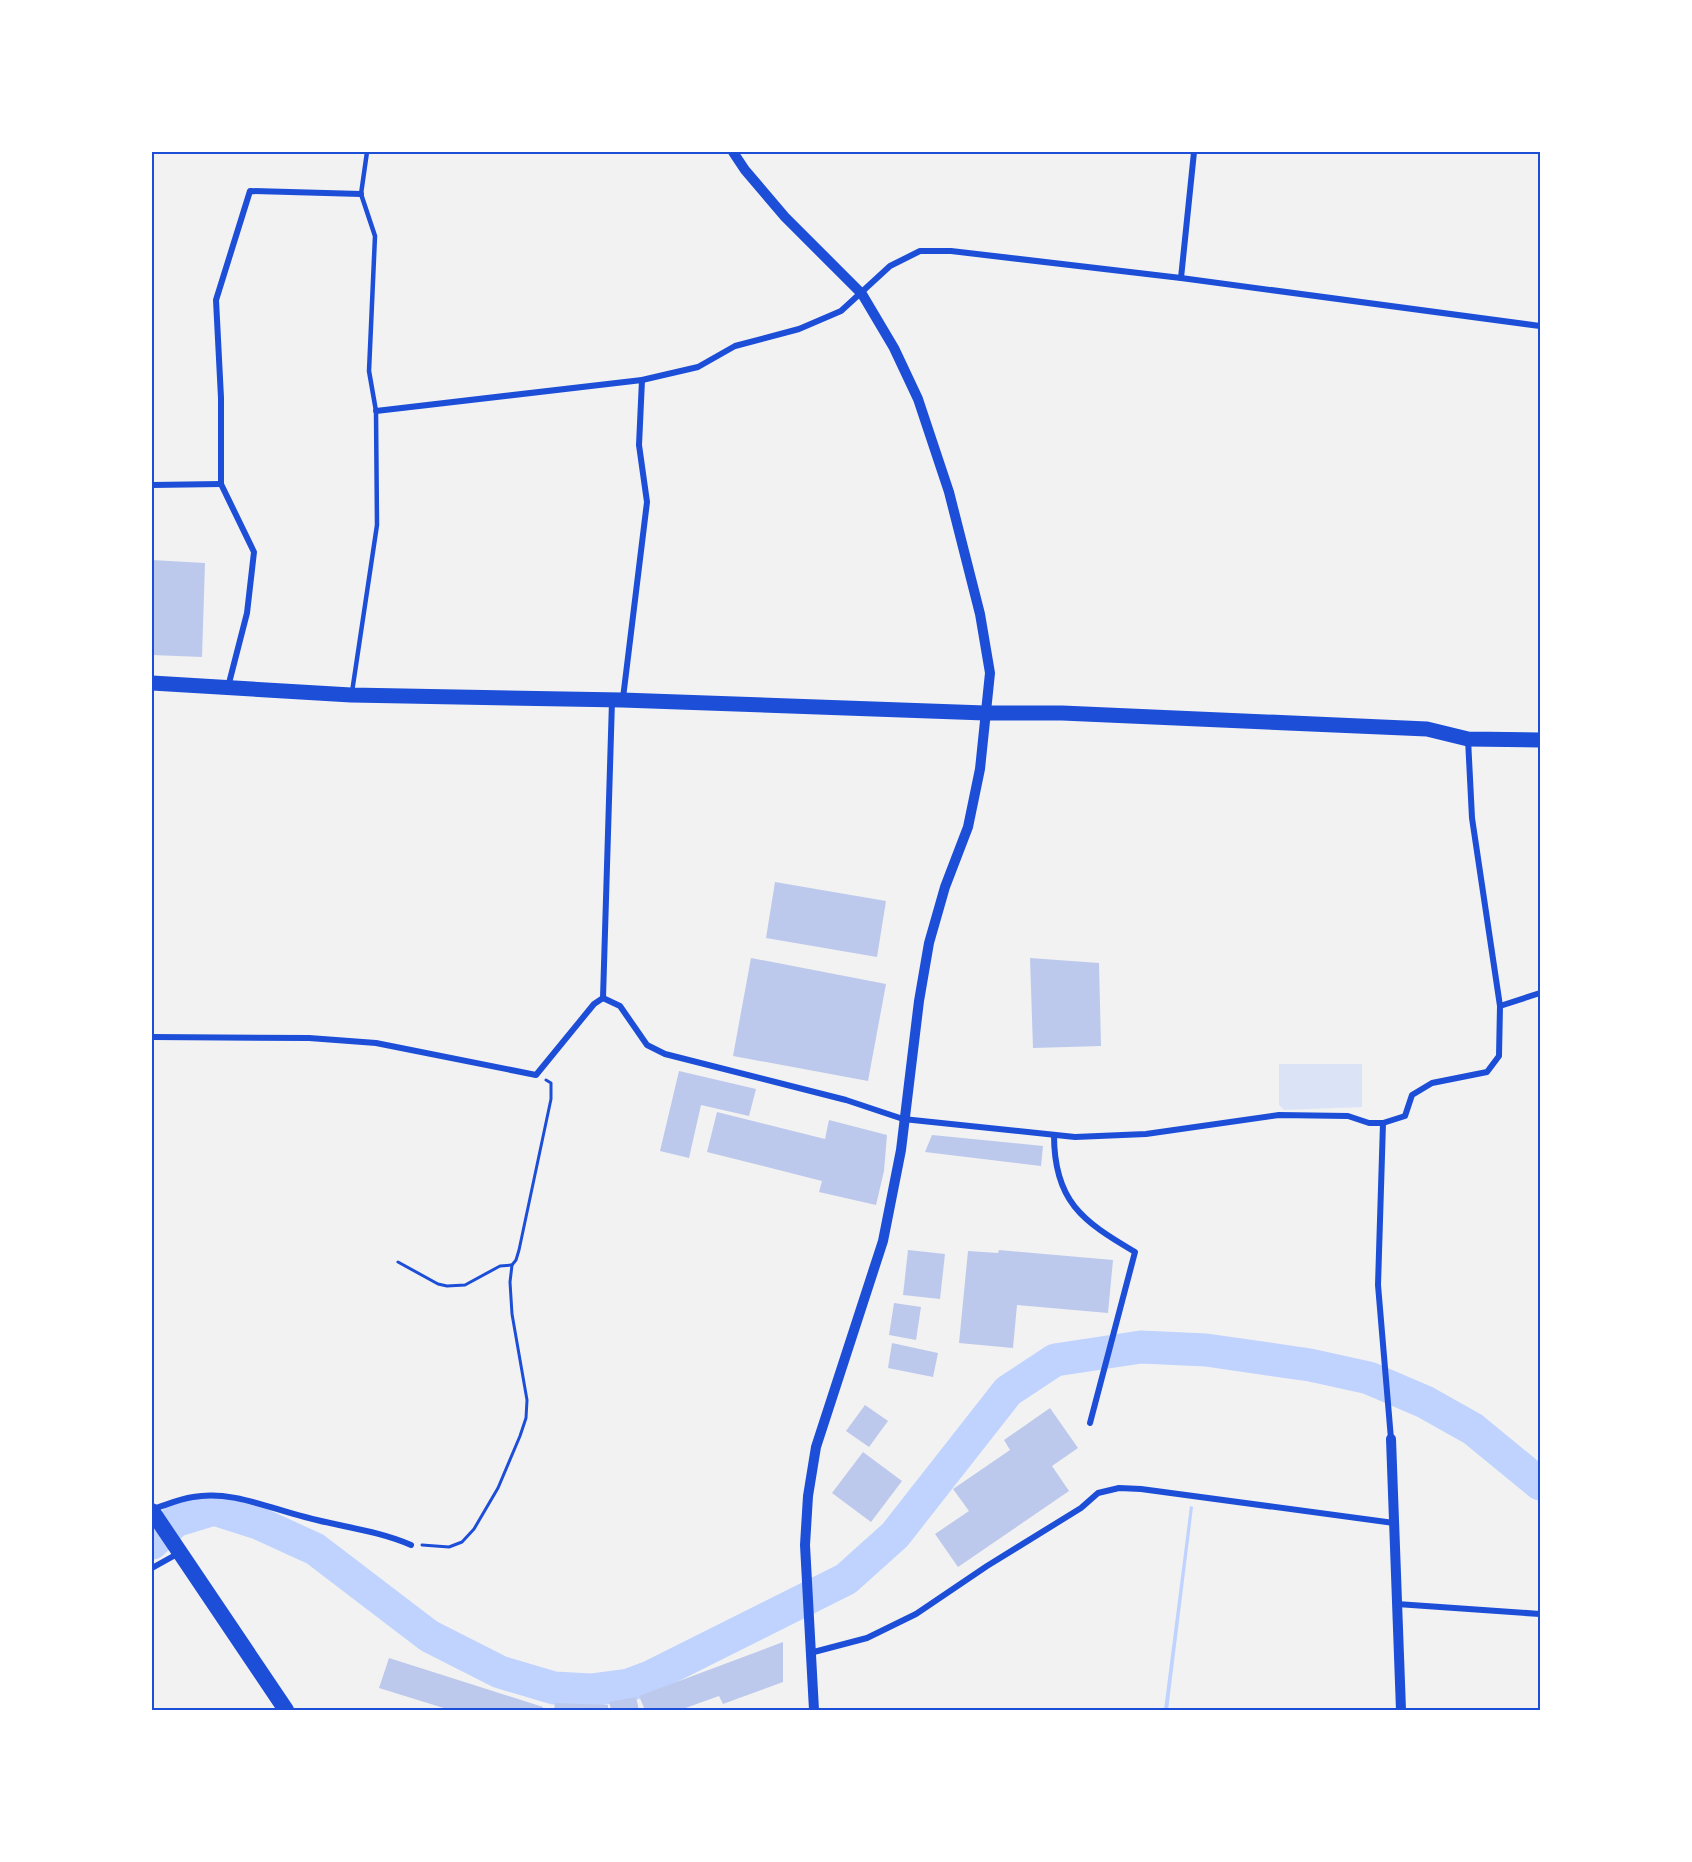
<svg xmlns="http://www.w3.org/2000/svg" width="1692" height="1862" viewBox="0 0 1692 1862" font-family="'Noto Serif',serif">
<rect width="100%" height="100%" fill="#f2f2f2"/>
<polygon fill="#dbe4f7" points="1279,1064 1362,1064 1362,1107 1284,1110 1279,1105"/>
<polygon fill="#bfd3fe" points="1190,1506 1193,1507 1168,1710 1164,1710"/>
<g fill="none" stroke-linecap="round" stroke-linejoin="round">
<polyline stroke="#bfd3fe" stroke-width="33" points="152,1543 175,1521 214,1509 258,1523 315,1549 429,1636 500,1672 554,1688 591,1690 629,1685 650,1677 846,1579 895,1535 1008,1391 1055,1360 1141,1347 1206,1350 1310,1365 1369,1378 1425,1402 1473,1429 1540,1484"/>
</g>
<g fill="#bdc9ec">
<polygon points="152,560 205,563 202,657 152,655"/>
<polygon points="775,882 886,901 877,957 766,938"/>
<polygon points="751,958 886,984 868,1081 733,1056"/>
<polygon points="1030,958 1099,963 1101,1046 1033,1048"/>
<polygon points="679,1071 756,1089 749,1116 701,1105 689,1158 660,1151"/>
<polygon points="717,1112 825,1139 829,1120 887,1135 884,1171 876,1205 819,1192 822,1181 707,1152"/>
<polygon points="932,1135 1043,1146 1041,1166 925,1152"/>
<polygon points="908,1250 945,1254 940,1299 903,1295"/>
<polygon points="999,1250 1113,1260 1108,1313 1017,1305 1013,1348 959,1343 968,1251 998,1253"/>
<polygon points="894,1303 921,1307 916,1340 889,1335"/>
<polygon points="892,1343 938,1353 933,1377 888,1368"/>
<polygon points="865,1405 888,1421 869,1447 846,1431"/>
<polygon points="1050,1408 1078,1448 1052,1466 1069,1491 958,1567 935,1534 969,1511 953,1489 1010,1450 1004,1440"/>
<polygon points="863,1452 902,1481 871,1522 832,1493"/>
<polygon points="783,1642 783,1682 723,1704 719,1696 680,1710 645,1710 639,1696"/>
<polygon points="389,1658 543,1707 542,1710 450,1710 379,1688"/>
<polygon points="636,1697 639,1710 611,1710 609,1702"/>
<polygon points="555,1703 608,1705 608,1710 554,1710"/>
</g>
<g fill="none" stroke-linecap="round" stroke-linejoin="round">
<g stroke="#1d4ed8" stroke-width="3">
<polyline points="398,1262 438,1284 447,1286 465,1285 500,1266 512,1265"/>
<polyline points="422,1545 449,1547 462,1542 474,1529 498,1488 520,1436 526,1418 527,1400 512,1314 510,1282 512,1265 516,1260 519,1250 551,1099 551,1083 546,1080"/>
</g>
<polyline stroke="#1d4ed8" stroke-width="4.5" points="352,692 377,525 376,411 369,371 375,236 361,194 367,152"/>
<g stroke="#1d4ed8" stroke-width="6">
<polyline points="1181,278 1194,152"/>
<polyline points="376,411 642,380 698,367 735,346 799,329 841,311 890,266 920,251 951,251 1181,278 1540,326"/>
<polyline points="152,485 221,484"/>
<polyline points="228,687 247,613 254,552 221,484 221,398 216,300 250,191 361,194"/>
<polyline points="623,698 647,502 639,445 642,380"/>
<polyline points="603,998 620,1006 647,1045 665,1054 846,1100 903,1119 1075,1137 1146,1134 1279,1115 1348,1116 1369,1123 1383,1123 1405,1116 1412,1095 1432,1083 1487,1072 1499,1056 1500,1006 1472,818 1468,739"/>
<polyline points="603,998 612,701"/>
<polyline points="1500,1006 1540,993"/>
<polyline points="152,1037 309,1038 376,1043 536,1075 594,1004 603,998"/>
<polyline points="1383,1123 1378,1285 1391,1439"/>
<path d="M1054 1135C1054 1201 1082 1221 1135 1252L1090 1423"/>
<path d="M153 1509C166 1505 179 1499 193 1497 230 1490 269 1508 305 1517 341 1527 376 1530 411 1545"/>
<polyline points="152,1568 179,1553"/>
<polyline points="1397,1604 1540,1614"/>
<polyline points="810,1653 867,1638 916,1614 987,1566 1081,1508 1098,1493 1119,1488 1141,1489 1394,1523"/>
</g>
<g stroke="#1d4ed8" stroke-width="10">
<polyline points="733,152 745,170 785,217 862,294 894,348 918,399 949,492 980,614 990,673 980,769 968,827 945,887 929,943 919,1001 901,1150 883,1241 816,1447 808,1496 805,1545 814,1710"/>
<polyline points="1391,1439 1401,1710"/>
</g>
<polyline stroke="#1d4ed8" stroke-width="15" points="152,683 351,695 622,700 985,713 1062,713 1427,729 1468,739 1540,740"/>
<polyline stroke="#1d4ed8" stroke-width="16" points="152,1511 286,1710"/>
</g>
<rect width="1692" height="1862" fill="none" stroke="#ffffff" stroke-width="306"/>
<rect x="153" y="153" width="1386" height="1556" fill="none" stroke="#1d4ed8" stroke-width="2"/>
</svg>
